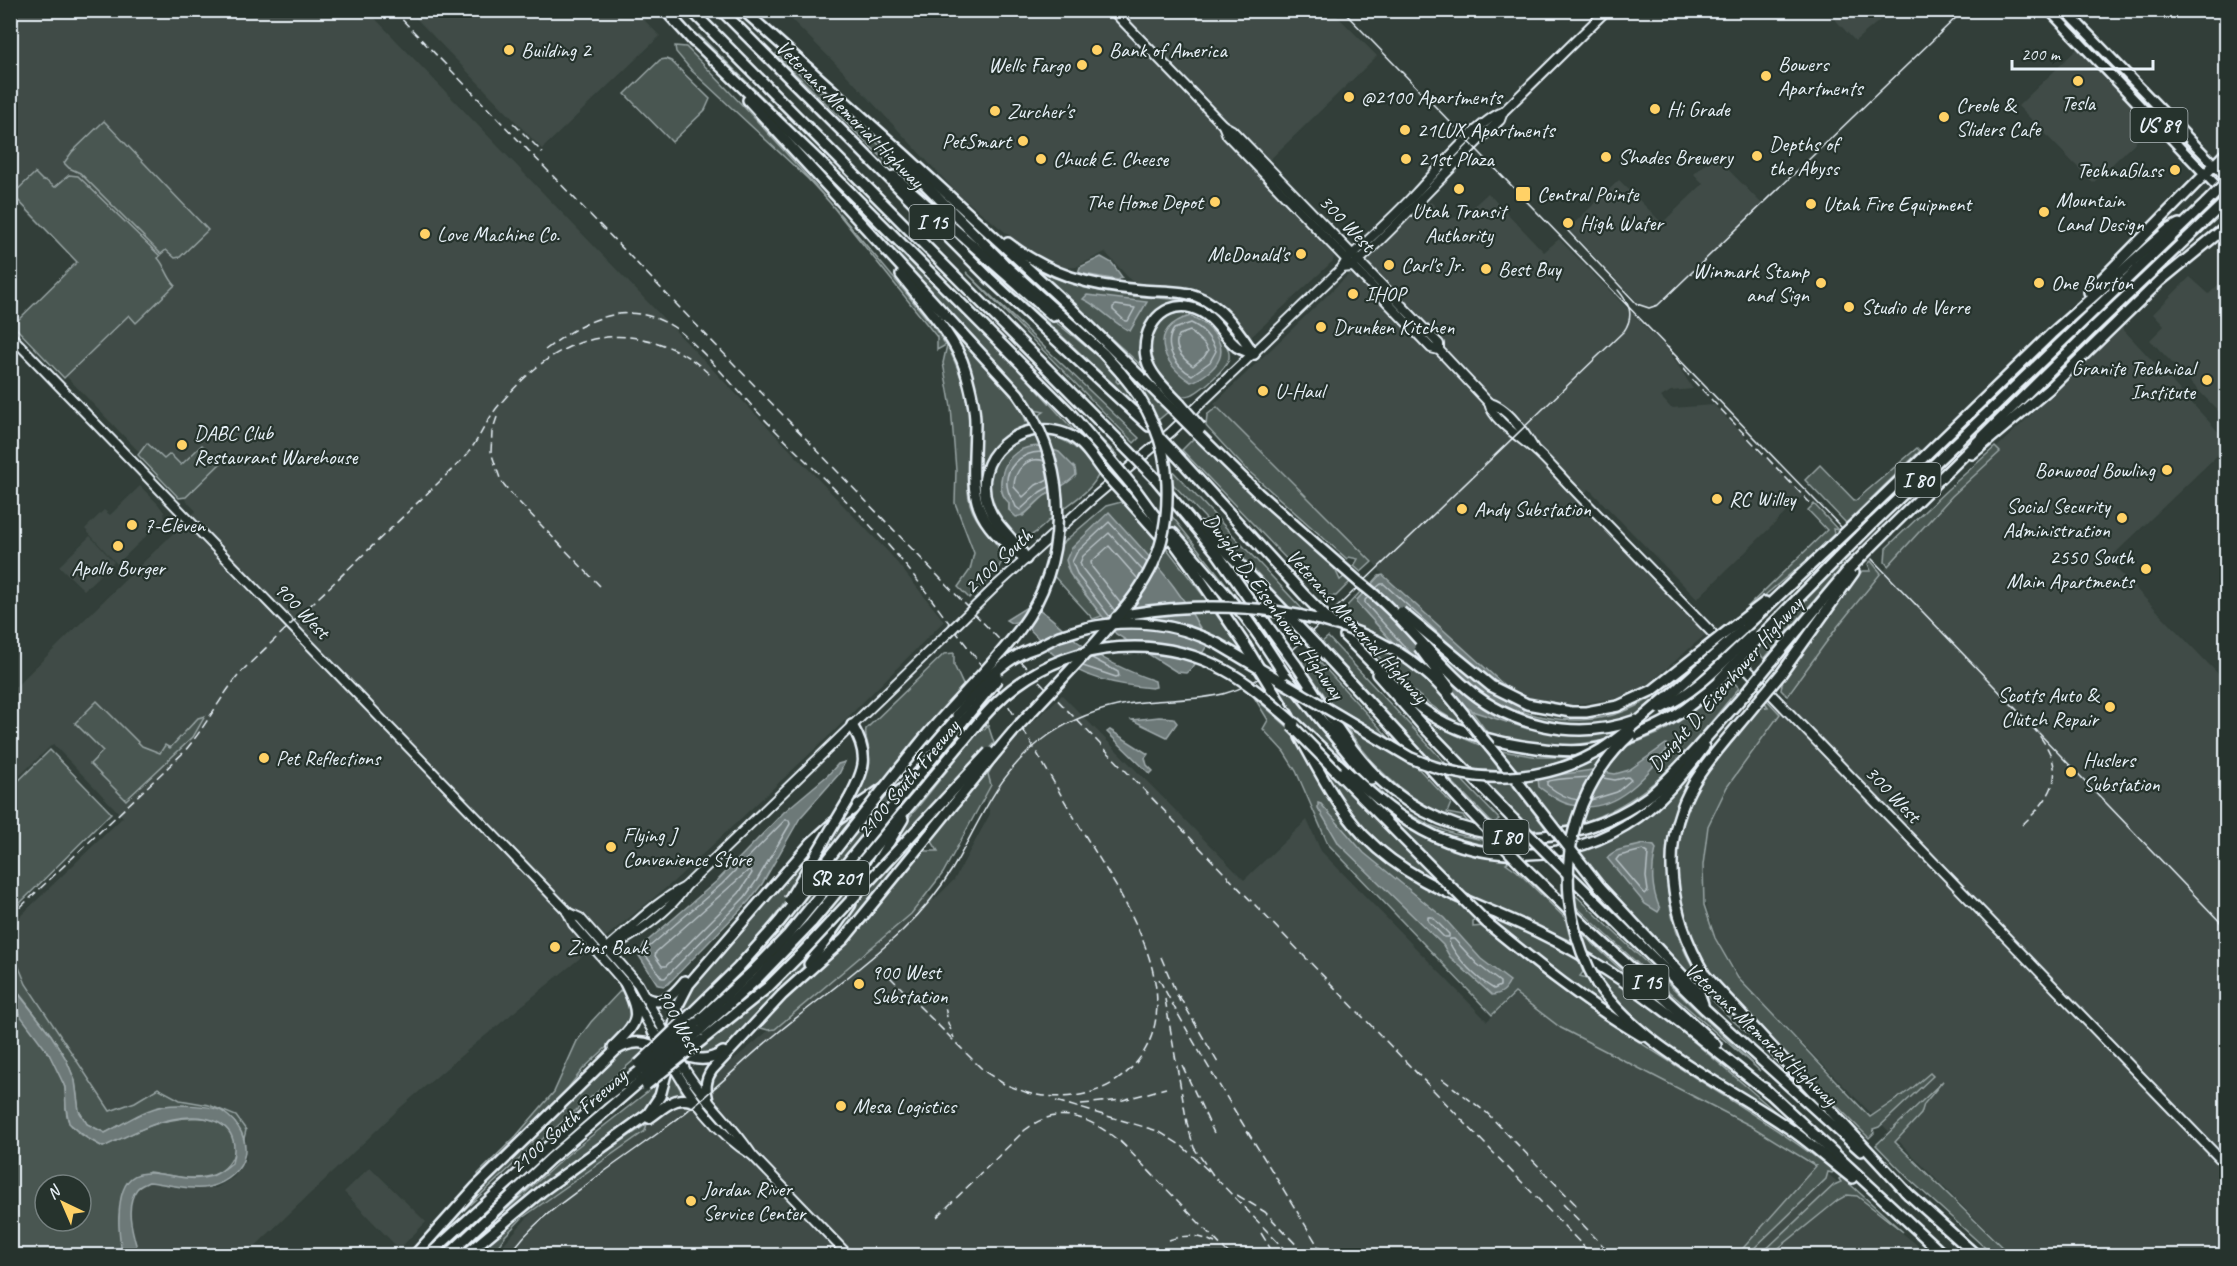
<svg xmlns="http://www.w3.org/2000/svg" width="2237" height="1266" viewBox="0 0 2237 1266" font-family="Caveat,sans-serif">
<rect width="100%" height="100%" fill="#323e39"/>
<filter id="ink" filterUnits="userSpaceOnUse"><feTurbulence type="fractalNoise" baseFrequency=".0167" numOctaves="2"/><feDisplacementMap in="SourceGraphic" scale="12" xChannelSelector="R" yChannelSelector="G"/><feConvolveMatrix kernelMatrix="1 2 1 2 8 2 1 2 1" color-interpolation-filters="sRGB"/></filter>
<g filter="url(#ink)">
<g fill="#3f4b46">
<polygon points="11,11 368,11 890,554 944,621 832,733 673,882 469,1049 401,1107 246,1255 140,1255 131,1232 129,1206 138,1181 183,1188 216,1188 234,1177 246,1159 246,1130 236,1116 209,1105 180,1100 158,1088 135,1102 110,1111 26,984 11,946 10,926 123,817 53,744 11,784 11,691 196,511 66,376 129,315 11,196"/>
<polygon points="409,11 635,11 660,36 542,149"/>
<polygon points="789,11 1332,11 1377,56 1256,173 1331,252 1334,256 1333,261 1250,338 1207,293 1197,288 1136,286 1105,252 1076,267 1065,268 1037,258 957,193 840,68 792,20 794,16"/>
<polygon points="1827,11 1891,11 1855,41"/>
<polygon points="2077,49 2152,126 2093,183 2018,106"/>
<polygon points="1714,155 1762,204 1660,303 1648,307 1638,303 1568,229 1619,180 1662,223 1703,184 1694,174"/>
<polygon points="1488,193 1544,252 1559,239 1669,351 1693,389 1671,391 1661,397 1671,408 1714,405 1803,496 1697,599 1589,489 1577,501 1706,634 1650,683 1623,697 1566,706 1516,696 1383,575 1371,559 1214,404 1421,205 1431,202 1449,219 1464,215"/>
<polygon points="2190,277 2209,294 2226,277 2226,419 2150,340 2164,326 2153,314"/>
<polygon points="2122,328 2226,440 2226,447 2108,560 2226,682 2226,1255 2011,1255 1746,987 1717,942 1698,878 1708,826 1735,774 1835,629 1949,493"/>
<polygon points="140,486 158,504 164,512 165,518 117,564 85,529 104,510 110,515"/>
<polygon points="90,536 114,562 84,590 59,566"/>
<polygon points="1062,695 1244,880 1307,820 1321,851 1487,1021 1522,988 1772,1130 1930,1255 493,1256 558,1183 677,1104 720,1071 866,949 927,893 934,900 954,880 990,814 981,783 1022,732"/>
<polygon points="370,1167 426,1222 399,1249 344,1192"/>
</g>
<g fill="#495651" stroke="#98a4a4" stroke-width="1.5" fill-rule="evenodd">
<polygon points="699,35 850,183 883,220 1118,456 1113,460 697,36"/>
<path d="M675 46 686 47C775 136 854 229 933 326L946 345 937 350V337L830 203 808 179 692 71 676 52Z"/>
<polygon points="776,53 869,135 1009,272 929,203 779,58"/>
<polygon points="666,59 671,61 710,99 705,110 672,142 625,94 660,60"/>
<polygon points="104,121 208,230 180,257 175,258 166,250 161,254 80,173 69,168 64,163 72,152"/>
<path d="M816 168 1022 373 1107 467 1105 469C1083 444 1070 434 1038 424L1035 418 1044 412 1029 409Z"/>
<path d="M35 173 43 181 45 180 55 187 69 175 78 176 160 256 158 258C166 267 167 277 175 285L136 323 129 315 64 378 13 325 77 262 13 195 11 196Z"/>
<polygon points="968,223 1109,353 1029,282"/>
<polygon points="950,231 1042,311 1111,367 1118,375 1116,381 1118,383 1123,381 1143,412"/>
<path d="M1040 271C1086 295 1134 296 1185 300L1198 303 1208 308C1203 307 1197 304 1191 303 1166 300 1144 315 1140 340 1139 349 1143 359 1143 367L1039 273Z"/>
<polygon points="966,272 1139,438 1134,443"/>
<path d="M914 287C936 312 1021 396 1026 422L1029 421 1030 424C988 439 990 455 982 495L980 496 968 374Z"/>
<path d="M1181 312C1186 313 1191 313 1195 315 1208 320 1231 343 1229 358 1227 369 1202 389 1193 394 1190 396 1184 396 1180 396 1172 387 1161 378 1155 367 1142 342 1155 317 1181 312Z"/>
<path d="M947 345C962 375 972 405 970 439 969 460 965 483 970 504 976 527 998 538 1003 559L997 571 969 598 958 587 970 570 974 553 955 503 956 470 951 407 943 363Z"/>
<polygon points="1119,363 1168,412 1157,421 1141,390"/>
<polygon points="1217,407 1372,562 1361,572 1354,566 1358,559 1349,557 1347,559 1244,467 1206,426 1207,415"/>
<path d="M1036 434 1041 446 1007 463C1001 476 996 491 1009 502V510L1023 516 1044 496 1053 492 1054 516C1046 523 1035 536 1024 538 1017 539 1013 534 1008 530 989 509 980 478 999 454 1009 442 1022 439 1036 434Z"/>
<path d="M1043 434C1070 438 1082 453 1099 473 1093 490 1074 500 1061 511L1049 448Z"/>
<polygon points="1194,438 1268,509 1334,567 1340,580 1345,576 1350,582 1336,596 1322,596 1182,450"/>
<polygon points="147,443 164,459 170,454 181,465 202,445 221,463 186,497 179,498 138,455"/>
<polygon points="1995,447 2000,452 1952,496 1888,566 1885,562 1886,548 1948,489"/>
<polygon points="1917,448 1920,451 1846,523 1805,480 1820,465 1855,501"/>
<polygon points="1170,468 1305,612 1294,612 1171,482"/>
<polygon points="1125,501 1158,538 1151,559 1067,567 1073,579 1102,616 1093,619 1052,574 1058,547 1106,506"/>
<polygon points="1814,504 1838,530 1833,529 1834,534 1813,555 1739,617 1738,616 1827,530 1808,510"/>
<polygon points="1171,515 1243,605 1234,604 1169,525"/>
<polygon points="1165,546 1209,603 1186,604 1157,567"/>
<polygon points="1849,556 1851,557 1764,659 1757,650"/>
<polygon points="1871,561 1881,573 1838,626 1787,696 1781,690 1783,679 1788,673 1787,671 1862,571 1871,571 1868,564"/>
<polygon points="1361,591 1363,593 1357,600 1357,603 1397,647 1351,627 1345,621 1346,607"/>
<polygon points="1189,610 1213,610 1243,652 1202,631"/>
<polygon points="1328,637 1448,766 1432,761 1322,642"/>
<path d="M1361 638 1406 661 1445 696 1469 728C1424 707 1394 673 1361 638Z"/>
<path d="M954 653V665L964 687 886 783 850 807C860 789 870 774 869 753 869 744 864 737 866 729L944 654Z"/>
<polygon points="1311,653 1391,740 1330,703 1302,663"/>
<path d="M1685 672 1632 719 1581 727 1529 719 1524 712C1565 725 1610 723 1647 700 1661 691 1672 680 1685 672Z"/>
<path d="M1730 678 1739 688C1688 749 1657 798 1578 824L1598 780 1622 748 1660 733 1686 717 1705 702Z"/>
<path d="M1278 684 1295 694 1347 760 1388 799 1404 811 1430 825 1454 834 1488 841 1497 850C1472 844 1448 839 1426 827 1393 810 1366 781 1339 757L1337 752H1334L1292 714 1275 686Z"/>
<path d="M1254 697 1290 729 1335 808 1363 841 1403 875 1424 888 1462 905 1476 918 1473 921V927L1484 926C1550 987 1626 1034 1702 1082 1747 1111 1792 1138 1834 1171L1832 1173 1828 1172 1826 1179 1747 1255H1737L1816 1166 1751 1126 1561 1028 1515 993 1492 1015 1328 844 1296 771 1284 752 1263 729 1268 720Z"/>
<polygon points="1766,699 1780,714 1727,787 1708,826 1703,865 1704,905 1715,938 1738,978 1870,1117 1910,1090 1930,1073 1933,1076 1879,1127 1873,1129 1874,1133 1869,1138 1719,988 1694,951 1676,890 1676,853 1679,837 1694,793 1718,756 1758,708 1768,707 1764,701"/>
<polygon points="97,701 142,746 160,753 165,745 170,748 198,718 205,716 193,737 126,800 90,764 103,751 75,723"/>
<path d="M1752 701C1748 707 1741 715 1735 722 1721 739 1705 756 1693 775 1655 838 1659 918 1700 978 1715 1000 1739 1017 1754 1039L1732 1020 1689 976 1576 852C1656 828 1700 761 1752 701Z"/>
<polygon points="1471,710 1531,727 1621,729 1606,740 1573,745 1530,744 1489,735"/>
<polygon points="1429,719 1456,735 1482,746 1502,773 1475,771 1427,721"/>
<polygon points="969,721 969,724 837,886 840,879"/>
<polygon points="987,722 994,743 875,871 905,823 979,731 988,727 985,725"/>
<path d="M1343 722 1412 762 1451 803 1447 813 1463 816 1471 825C1411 804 1377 775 1343 722Z"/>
<polygon points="50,750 111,813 11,912 11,788"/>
<polygon points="1501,751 1539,757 1574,757 1542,768 1516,772"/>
<polygon points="1604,752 1576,805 1568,827 1558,829 1522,781 1539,778"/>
<polygon points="995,762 988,774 991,785 943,873 911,914 775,1029 768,1030 761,1028 763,1022 789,995 849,940 923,851 938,851 931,840"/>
<polygon points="913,767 915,769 809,902 755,961 717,998 855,832 861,831 859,827 891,786"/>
<path d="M1329 768 1439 881 1438 883C1399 861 1365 835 1339 797 1334 789 1329 778 1323 769Z"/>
<polygon points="1445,774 1460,778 1499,819 1493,824"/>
<polygon points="1485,781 1510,782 1547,830 1534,832"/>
<path d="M1360 790C1371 798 1382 808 1393 817 1426 843 1465 855 1506 859L1508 862 1506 863 1517 871 1565 918 1571 941 1462 895 1451 884 1453 881 1443 876Z"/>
<polygon points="873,799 855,822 850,820 851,826 814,872 813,871 826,848 829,846 829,843 843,820"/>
<path d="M823 836C809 861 796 888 778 912 750 951 715 984 680 1018L691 987Z"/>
<polygon points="916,840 917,847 857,921 825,951 852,908"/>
<polygon points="874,855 876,857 854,893 822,926 819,926 819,930 774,977 730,1012 812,929"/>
<polygon points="1570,890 1760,1071 1660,984 1571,902"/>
<polygon points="1488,916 1537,937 1577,958 1583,972 1580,976 1586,978 1615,1016 1613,1018 1488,921"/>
<polygon points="1577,929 1631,979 1630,981 1586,951"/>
<polygon points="829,934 803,967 724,1048 712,1055 694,1055 767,996"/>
<polygon points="10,946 26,984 110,1111 135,1102 158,1088 180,1100 209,1105 236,1116 246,1130 244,1139 235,1123 221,1110 138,1116 105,1133 87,1124 79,1111 75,1081 66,1059 51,1035 11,983"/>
<path d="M1591 966C1664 1011 1726 1070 1791 1125L1649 1034 1610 997Z"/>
<polygon points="622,989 632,1011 632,1018 626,1029 583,1069 568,1088 479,1177 478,1174 516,1136 554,1092 577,1041 591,1022"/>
<path d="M10 1003C32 1027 53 1054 64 1085 68 1096 63 1110 69 1122 75 1133 92 1141 103 1147 125 1137 148 1124 172 1120 186 1117 209 1116 222 1124 246 1138 234 1171 209 1176 190 1181 169 1175 149 1172L122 1195 119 1218 122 1255H11ZM45 1185H81V1221H45Z"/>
<polygon points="636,1046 649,1047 524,1155 453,1220 451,1219 618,1053"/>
<polygon points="671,1072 682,1093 659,1106 669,1073"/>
<polygon points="1943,1081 1924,1104 1921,1114 1895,1142 2010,1255 1993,1255 1908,1178 1876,1145"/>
<polygon points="660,1082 652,1103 643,1113 546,1181 488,1228 487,1227 567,1155"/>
<polygon points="647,1124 645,1131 522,1218 505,1236 492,1255 470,1256 534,1202"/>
<polygon points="1842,1177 1903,1232 1857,1196 1847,1195 1838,1200 1770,1255 1760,1255 1834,1185 1841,1182 1839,1179"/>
</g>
<g fill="#6d7978" stroke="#9ea9ab" stroke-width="1.5">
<polygon points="1101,257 1112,263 1122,277 1118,280 1078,273 1080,267"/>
<path d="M1087 295 1147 302 1130 331C1114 324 1102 308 1083 299Z"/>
<path d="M1191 316C1212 326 1234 349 1211 370 1205 375 1199 380 1191 382 1161 364 1147 327 1191 316Z"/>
<path d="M1041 446 1059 452 1075 468 1076 475C1064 488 1055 488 1043 497 1033 504 1028 515 1016 517L1009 510V503C994 489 1002 462 1017 452 1024 447 1033 446 1041 446Z"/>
<path d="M1109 512C1145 553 1189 594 1207 646L1193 667 1186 673 1177 672 1116 634 1070 574 1066 560 1071 549Z"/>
<polygon points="1383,575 1516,696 1531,727 1528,729 1475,712 1439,692 1357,603 1357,600 1379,576"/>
<path d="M1030 605C1048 612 1063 630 1078 642 1101 659 1129 672 1155 681L1156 687 1152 688C1117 685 1080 678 1053 654 1041 643 1033 630 1020 621L1011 623 1006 620Z"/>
<polygon points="1159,717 1173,718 1177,723 1167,737 1132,720"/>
<polygon points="1110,730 1148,754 1145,758 1147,765 1153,771 1150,774 1107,732"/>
<path d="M1666 744 1669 747C1647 776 1614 816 1572 805 1560 803 1549 794 1539 787L1538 779 1549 773 1565 774 1592 770 1615 774 1629 770Z"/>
<polygon points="845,762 839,774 800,818 762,884 749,901 668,984 664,986 658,985 639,956 644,944 718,880 784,812 828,775 838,764"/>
<path d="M1318 803 1321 804 1364 853 1444 918 1481 959 1510 981C1506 990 1502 994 1492 995L1450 957 1443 945 1339 844 1318 808Z"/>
<path d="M1643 844 1654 846 1656 849C1651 870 1651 888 1660 909L1658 912 1645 904 1607 858C1615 847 1631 849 1643 844Z"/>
<path d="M10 983 51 1035 66 1059 75 1081 79 1111 87 1124 105 1133C123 1124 144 1109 164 1106 177 1104 213 1105 223 1112 258 1136 250 1177 209 1187 193 1191 166 1184 149 1182 145 1184 139 1186 137 1189 123 1207 134 1237 139 1255H122C121 1243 118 1230 119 1218 120 1141 172 1189 212 1176 220 1173 226 1168 232 1163 243 1121 206 1113 173 1119 148 1124 125 1137 103 1147L87 1138 69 1123 66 1108 65 1087 49 1054 11 1003Z"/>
</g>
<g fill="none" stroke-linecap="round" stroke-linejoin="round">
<g stroke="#b7c1c5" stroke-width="1.5">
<polygon points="1116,305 1135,308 1128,321 1125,321 1113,310 1113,307"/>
<path d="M1191 323C1203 328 1211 339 1216 351L1210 362 1192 375C1176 367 1162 346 1174 329Z"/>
<path d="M1190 331 1204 344 1208 351 1204 357 1193 366C1183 359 1172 348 1179 335Z"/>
<path d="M1041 452C1021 452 1002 469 1008 490 1009 497 1014 500 1016 507L1020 510 1040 492 1049 487"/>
<path d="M1044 461C1027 455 1014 471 1014 487L1023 497 1036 485 1048 479"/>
<polyline points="1376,588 1381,584 1384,584 1450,644"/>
<polyline points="1368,597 1365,600 1365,603 1413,656"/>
<polyline points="1121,604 1092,567 1091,562 1109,546 1138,579"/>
<polyline points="1115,611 1082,568 1080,563 1083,556 1109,533 1143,571"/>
<polyline points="1110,617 1078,576 1072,562 1077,552 1109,522 1147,563"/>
<polyline points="1083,666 1116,677 1119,676 1118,672 1092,658"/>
<path d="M1578 800C1567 799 1556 792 1547 785V782C1553 778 1580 778 1590 777"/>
<polyline points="1591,800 1617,792 1631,780 1628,777 1615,780 1603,778"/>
<polygon points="785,820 789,820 790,824 757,880 745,897 665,978 662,978 646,956 649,947 722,884"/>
<polygon points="1643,850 1648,853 1646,877 1648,891 1645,894 1616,860 1619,856"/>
<polygon points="750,869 752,873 739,893 666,966 662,966 655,956 656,952"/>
<polygon points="1428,917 1432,917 1449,934 1449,937 1444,937 1428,921"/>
<path d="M1450 939H1454L1477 964 1500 982V986L1494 989C1477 979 1458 960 1449 942Z"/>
</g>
<g stroke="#e8f1f8" stroke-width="12">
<g id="secondary">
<path d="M1112 10 1223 125 1232 130 1439 344V350L1489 403C1492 420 1521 438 1534 449 1548 461 1560 476 1573 489L2226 1165"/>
<polyline points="1223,125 1227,135 1431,348 1439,350"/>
<path d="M1342 268 1352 267C1404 220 1449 167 1500 120L1503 112 1607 10"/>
<polyline points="10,335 567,911 573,924 628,987"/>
<path d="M1489 403C1506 406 1525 433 1533 447"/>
<path d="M996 586 1091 500 1171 432 1342 268 1346 261C1370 238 1394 217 1416 193 1435 173 1480 119 1503 112"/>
<polyline points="567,912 580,918 638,984 670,1042"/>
<path d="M609 947C632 939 673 908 685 887"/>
<path d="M600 954C628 932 653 903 685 887L948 633"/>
<polyline points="634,998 656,1037"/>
<path d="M670 1060C689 1096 717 1134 752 1155"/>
<path d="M681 1063C700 1097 731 1122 752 1155L849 1256"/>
</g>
</g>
<g stroke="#e8f1f8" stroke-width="13">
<g id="primary">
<polyline points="2049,10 2226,196"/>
<polyline points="2065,10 2226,177"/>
</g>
</g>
<g stroke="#e8f1f8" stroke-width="14">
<g id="highway">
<polyline points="665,10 694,42"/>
<polyline points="691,10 1120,442"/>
<polyline points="721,10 989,278 1149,426"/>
<polyline points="743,10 905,155 1073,310 1174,410"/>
<polyline points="690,37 819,161 1037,380 1070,413 1109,458"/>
<polyline points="748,100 1018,394 1026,406"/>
<polyline points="888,147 1004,264 1103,353 1121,373"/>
<polyline points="894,176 1053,316"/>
<path d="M1008 243C1050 275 1089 286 1141 290 1158 292 1180 290 1196 296 1223 306 1239 332 1254 354"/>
<path d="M901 275C922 302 955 336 965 369 970 386 975 405 975 423 974 490 963 515 1026 559"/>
<polyline points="2089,292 2226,153"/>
<path d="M1180 404C1169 392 1154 379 1148 364 1137 336 1159 299 1192 308 1214 314 1221 334 1237 347 1242 350 1249 352 1254 354"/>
<polyline points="1196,432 1258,493 1360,583"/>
<polyline points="1972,454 2049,389 2160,281 2226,227"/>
<polyline points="1176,455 1307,598"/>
<polyline points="1155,478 1217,553 1272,632"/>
<polyline points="1135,489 1192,567 1245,645"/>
<polyline points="1125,496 1165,541"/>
<polyline points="1865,514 2051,334 2169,229 2179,224"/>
<polyline points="1873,523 2206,203"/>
<polyline points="1203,527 1289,616"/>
<polyline points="1888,530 2090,331 2226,201"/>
<polyline points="1173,533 1246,618 1265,645"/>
<path d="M1023 554C1012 537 995 525 988 506 970 457 1020 416 1066 434 1083 440 1093 459 1104 473"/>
<polyline points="1739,622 1765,602"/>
<polyline points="1742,630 1830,547"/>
<path d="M1345 636C1375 665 1406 703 1445 723 1474 737 1505 744 1537 748 1558 751 1585 753 1605 746"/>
<polyline points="1757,640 1838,558"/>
<polyline points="1316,645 1466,807"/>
<polyline points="1035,648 1059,636 1086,628"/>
<polyline points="1772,661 1850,568"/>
<path d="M1296 665C1322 702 1345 746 1378 778 1451 848 1568 857 1649 796 1667 782 1681 765 1697 748 1713 730 1729 712 1745 694"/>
<polyline points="1284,674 1358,766 1371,779"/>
<polyline points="1377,674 1421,724 1513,819"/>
<polyline points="1781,674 1854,572"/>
<polyline points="1270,686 1289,717"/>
<path d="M1755 705C1735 730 1712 754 1695 781 1657 844 1670 915 1705 975L1909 1195"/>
<path d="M1295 723C1330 755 1370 797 1409 822 1479 867 1570 865 1638 817 1664 798 1685 773 1704 747"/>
<path d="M1300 737C1319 771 1337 807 1364 836 1403 876 1450 894 1500 915 1531 928 1561 943 1590 960 1654 998 1710 1047 1769 1093"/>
<path d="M1624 740C1667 724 1687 711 1720 679"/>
<polyline points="1490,747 1517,780"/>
<polyline points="1337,772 1441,877"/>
<path d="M849 799C865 769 870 756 852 725"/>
<polyline points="1526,869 1587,928 1716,1045"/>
<polyline points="1571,877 1705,1009 1861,1151"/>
<polyline points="865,882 903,819"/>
<polyline points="1599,886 1699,993 1703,1004"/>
<path d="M1487 923C1536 963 1587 1004 1642 1036"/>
<polyline points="809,964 851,904"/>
<path d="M1597 984C1643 1049 1723 1083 1787 1127 1810 1142 1830 1161 1852 1178"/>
<path d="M646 998C664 1007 674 994 685 981"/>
<polyline points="692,1013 738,968 780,921"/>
<polyline points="696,1023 754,970 787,936 963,721"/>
<polyline points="699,1031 757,979 811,923 969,734"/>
<path d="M653 1032C671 1050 698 1070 723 1052"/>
<polyline points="672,1035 678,1005 689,984 812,842 833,823 898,778 957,715"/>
<polyline points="702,1040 768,987 799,956"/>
<path d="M613 1047C639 1021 642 1018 625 983"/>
<polyline points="1764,1088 1945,1256"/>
<path d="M708 1101C705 1089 705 1080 712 1070L782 995 844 939 919 847"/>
<path d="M649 1118C666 1106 678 1092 699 1104"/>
<polyline points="1905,1191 1977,1256"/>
<path d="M414 1256 476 1187 616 1050C643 1032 663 1050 684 1068"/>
<polyline points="428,1256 543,1151 600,1101 641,1070"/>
<polyline points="447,1256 550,1159 644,1078"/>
<polyline points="464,1256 542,1191 648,1114 660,1096 666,1074 666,1062"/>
</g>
</g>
<use href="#secondary" stroke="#26332d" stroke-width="8"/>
<use href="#primary" stroke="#26332d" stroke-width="8"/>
<use href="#highway" stroke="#26332d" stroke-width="9"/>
<g stroke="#e8f1f8" stroke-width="1.5">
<polyline points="1342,10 1841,527"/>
<polyline points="1568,231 1637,304 1649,308 1658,305 1964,10"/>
<polyline points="1872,559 2226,928"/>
<path d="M509 1256C530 1224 560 1204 590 1182 617 1162 645 1143 672 1123 708 1096 740 1064 775 1035 817 1000 863 968 903 930 922 912 939 891 953 868 982 818 998 770 1049 735 1072 719 1099 709 1127 704 1185 695 1225 708 1275 667L1624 331C1635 315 1629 303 1618 290"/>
</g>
<g stroke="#e8f1f8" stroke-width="1.5" stroke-dasharray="9 4.5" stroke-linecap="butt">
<polyline points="393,10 1593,1256"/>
<polyline points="513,123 543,153"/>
<polyline points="1668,347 1690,377 1810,503"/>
<path d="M545 350C586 318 631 297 678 330 713 359 742 397 774 429 815 471 858 510 896 554 914 575 930 597 946 619 967 646 988 673 1006 702 1031 741 1053 782 1077 822 1114 885 1196 993 1135 1064 1107 1096 1067 1102 1027 1093"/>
<polyline points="497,417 492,432 491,452 501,481 514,497 600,586"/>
<path d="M2022 825C2061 789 2066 767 2031 725"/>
<path d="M10 917 183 753C207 726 221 694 245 668L461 461C478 444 485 421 500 404 518 383 541 360 567 348 616 325 674 338 711 376"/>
<polyline points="1161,957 1180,1002"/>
<polyline points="880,967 984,1071 1004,1084 1033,1095"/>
<path d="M1159 979C1209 1074 1269 1164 1324 1256"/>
<polyline points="943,995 948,1023 954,1038"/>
<polyline points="1179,996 1218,1063"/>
<polyline points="1165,999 1187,1123 1194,1148 1213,1175 1291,1256"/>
<polyline points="1182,1065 1214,1133"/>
<polyline points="1442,1079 1487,1113 1579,1208"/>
<polyline points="1056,1101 1158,1131 1182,1146 1213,1175"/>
<polyline points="1081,1104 1123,1100 1166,1088"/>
<polyline points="1120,1141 1231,1256"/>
<polyline points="1237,1195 1265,1212 1307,1256"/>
<polyline points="1563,1204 1613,1256"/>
<path d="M937 1217 1025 1130C1062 1101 1095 1120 1126 1147"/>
<polyline points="1261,1233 1275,1256"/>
<path d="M1169 1240C1185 1234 1200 1235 1215 1243"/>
</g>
<g stroke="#e8f1f8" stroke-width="12" stroke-linecap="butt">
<polyline id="secondary-bridge" points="948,633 996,586"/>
</g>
<g stroke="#e8f1f8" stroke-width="14" stroke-linecap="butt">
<g id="highway-bridge">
<polyline points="2206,203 2226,183"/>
<polyline points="1180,404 1201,428"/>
<polyline points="1174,410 1196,432"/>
<polyline points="1161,439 1176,455"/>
<polyline points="1120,442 1155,478"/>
<polyline points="1109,458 1135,489"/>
<polyline points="1104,473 1125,496"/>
<polyline points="1830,547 1865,514"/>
<polyline points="1838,558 1873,523"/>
<polyline points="1850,568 1888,530"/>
<path d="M1360 583C1398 611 1426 651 1461 683 1507 726 1576 742 1636 720"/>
<polyline points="1307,598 1334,625"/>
<polyline points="1401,612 1491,686 1527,704 1571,712 1586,712 1618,706 1653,690 1739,622"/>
<path d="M1116 617C1213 596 1346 605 1425 672 1451 693 1468 722 1490 747"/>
<polyline points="1289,617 1316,645"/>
<path d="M1086 628C1131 618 1177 623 1218 644L1411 758C1473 785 1543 785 1602 749 1625 734 1646 714 1667 697"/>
<polyline points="1272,632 1296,665"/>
<polyline points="1245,645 1270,686"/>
<polyline points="1265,645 1284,674"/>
<polyline points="1419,647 1450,689"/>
<polyline points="1720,679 1757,640"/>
<polyline points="1745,694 1772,661"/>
<polyline points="1664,701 1742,630"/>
<polyline points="1755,705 1781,674"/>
<path d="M1659 709C1696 693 1723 662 1752 635"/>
<path d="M957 715C978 689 1002 658 1035 648"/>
<polyline points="963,721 998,678"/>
<polyline points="1292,726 1337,772"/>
<path d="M969 734C983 716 998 699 1017 685 1076 641 1160 634 1225 670 1251 684 1272 704 1294 723"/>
<polyline points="1518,782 1599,886"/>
<polyline points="1466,807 1526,869"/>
<polyline points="1513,819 1569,875"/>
<path d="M919 847C953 806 985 764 1020 724 1046 696 1072 669 1097 641 1116 619 1136 597 1149 572 1164 545 1168 514 1167 484 1166 443 1148 404 1121 373"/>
<polyline points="1441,877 1487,923"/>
<polyline points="789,900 849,799"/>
<path d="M780 921C827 861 873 801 921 742 953 703 990 669 1020 629 1069 563 1069 474 1026 406"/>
<polyline points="799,956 989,752"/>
<path d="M1597 984C1550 902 1560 799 1631 734"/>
<polyline points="639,1064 692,1013"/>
<polyline points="641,1070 696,1023"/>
<polyline points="644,1078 699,1031"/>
<polyline points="646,1085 702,1040"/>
</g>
</g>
<use href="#secondary-bridge" stroke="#26332d" stroke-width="8"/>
<use href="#highway-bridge" stroke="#26332d" stroke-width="9"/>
</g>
</g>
<g fill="#ffd166" stroke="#26332d" stroke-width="2">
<circle cx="509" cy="50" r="6"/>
<circle cx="1097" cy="50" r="6"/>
<circle cx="1082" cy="65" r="6"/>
<circle cx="1766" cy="76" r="6"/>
<circle cx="2078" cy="81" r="6"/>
<circle cx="1349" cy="97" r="6"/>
<circle cx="1655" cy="109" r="6"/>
<circle cx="995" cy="111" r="6"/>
<circle cx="1944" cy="117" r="6"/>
<circle cx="1405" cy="130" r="6"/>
<circle cx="1023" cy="141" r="6"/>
<circle cx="1757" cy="156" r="6"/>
<circle cx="1606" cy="157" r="6"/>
<circle cx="1041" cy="159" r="6"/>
<circle cx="1406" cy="159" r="6"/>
<circle cx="2175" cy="170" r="6"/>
<circle cx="1459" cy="189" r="6"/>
<rect x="1515" y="186" width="16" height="16" rx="3"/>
<circle cx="1215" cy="202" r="6"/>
<circle cx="1811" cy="204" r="6"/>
<circle cx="2044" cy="212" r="6"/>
<circle cx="1568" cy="223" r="6"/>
<circle cx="425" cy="234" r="6"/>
<circle cx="1301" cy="254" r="6"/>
<circle cx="1389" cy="265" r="6"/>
<circle cx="1486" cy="269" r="6"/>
<circle cx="1821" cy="283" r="6"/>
<circle cx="2039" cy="283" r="6"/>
<circle cx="1353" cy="294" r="6"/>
<circle cx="1849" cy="307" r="6"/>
<circle cx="1321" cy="327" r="6"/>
<circle cx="2207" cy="380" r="6"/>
<circle cx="1263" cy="391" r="6"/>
<circle cx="182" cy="445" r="6"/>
<circle cx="2167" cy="470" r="6"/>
<circle cx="1717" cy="499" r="6"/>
<circle cx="1462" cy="509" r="6"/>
<circle cx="2122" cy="518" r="6"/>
<circle cx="132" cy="525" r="6"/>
<circle cx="118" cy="546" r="6"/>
<circle cx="2146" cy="569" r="6"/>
<circle cx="2110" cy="707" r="6"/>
<circle cx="264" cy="758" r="6"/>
<circle cx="2071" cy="772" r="6"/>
<circle cx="611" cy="847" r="6"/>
<circle cx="555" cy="947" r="6"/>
<circle cx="859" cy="984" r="6"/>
<circle cx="841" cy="1106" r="6"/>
<circle cx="691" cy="1201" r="6"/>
</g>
<g text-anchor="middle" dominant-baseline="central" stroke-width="4.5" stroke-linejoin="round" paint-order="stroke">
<g fill="#26332d" stroke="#aeb8bb" stroke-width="1.5">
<rect x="2130.5" y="108" width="57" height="34" rx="4.5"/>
<rect x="909.5" y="205" width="45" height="34" rx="4.5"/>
<rect x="1895.5" y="463" width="45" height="34" rx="4.5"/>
<rect x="1483.5" y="820" width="45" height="34" rx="4.5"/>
<rect x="803" y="861" width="66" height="34" rx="4.5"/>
<rect x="1623.5" y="965" width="45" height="34" rx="4.5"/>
</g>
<g font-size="20" font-weight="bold" fill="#e8f1f8">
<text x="2159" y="125">US 89</text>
<text x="932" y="222">I 15</text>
<text x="1918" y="480">I 80</text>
<text x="1506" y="837">I 80</text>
<text x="836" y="878">SR 201</text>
<text x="1646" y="982">I 15</text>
</g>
<g font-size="21" fill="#e8f1f8" stroke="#26332d" text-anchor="start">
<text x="521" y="50">Building 2</text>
<text x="1109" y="50">Bank of America</text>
<text x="1778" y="64">Bowers<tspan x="1778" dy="24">Apartments</tspan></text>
<text x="1070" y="65" text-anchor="end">Wells Fargo</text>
<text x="1361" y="97">@2100 Apartments</text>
<text x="2078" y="103" text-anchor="middle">Tesla</text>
<text x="1956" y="105">Creole &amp;<tspan x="1956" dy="24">Sliders Cafe</tspan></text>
<text x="1667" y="109">Hi Grade</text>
<text x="1007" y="111">Zurcher's</text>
<text x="1417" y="130">21LUX Apartments</text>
<text x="1011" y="141" text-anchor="end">PetSmart</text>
<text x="1769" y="144">Depths of<tspan x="1769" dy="24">the Abyss</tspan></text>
<text x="1618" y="157">Shades Brewery</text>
<text x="1053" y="159">Chuck E. Cheese</text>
<text x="1418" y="159">21st Plaza</text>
<text x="2163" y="170" text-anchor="end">TechnaGlass</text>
<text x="1537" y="194">Central Pointe</text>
<text x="2056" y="200">Mountain<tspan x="2056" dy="24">Land Design</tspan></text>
<text x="1203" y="202" text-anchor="end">The Home Depot</text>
<text x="1823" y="204">Utah Fire Equipment</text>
<text x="1459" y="211" text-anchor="middle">Utah Transit<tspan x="1459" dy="24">Authority</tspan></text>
<text x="1580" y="223">High Water</text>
<text x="437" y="234">Love Machine Co.</text>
<text x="1289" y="254" text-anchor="end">McDonald's</text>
<text x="1401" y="265">Carl's Jr.</text>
<text x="1498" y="269">Best Buy</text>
<text x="1809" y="271" text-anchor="end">Winmark Stamp<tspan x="1809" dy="24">and Sign</tspan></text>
<text x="2051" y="283">One Burton</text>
<text x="1365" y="294">IHOP</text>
<text x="1861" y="307">Studio de Verre</text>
<text x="1333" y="327">Drunken Kitchen</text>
<text x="2195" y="368" text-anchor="end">Granite Technical<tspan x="2195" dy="24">Institute</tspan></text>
<text x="1275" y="391">U-Haul</text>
<text x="194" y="433">DABC Club<tspan x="194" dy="24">Restaurant Warehouse</tspan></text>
<text x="2155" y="470" text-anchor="end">Bonwood Bowling</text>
<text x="1729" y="499">RC Willey</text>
<text x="2110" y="506" text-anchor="end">Social Security<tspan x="2110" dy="24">Administration</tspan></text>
<text x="1474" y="509">Andy Substation</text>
<text x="144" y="525">7-Eleven</text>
<text x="2134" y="557" text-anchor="end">2550 South<tspan x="2134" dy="24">Main Apartments</tspan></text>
<text x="118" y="568" text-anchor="middle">Apollo Burger</text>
<text x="2098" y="695" text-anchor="end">Scotts Auto &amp;<tspan x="2098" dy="24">Clutch Repair</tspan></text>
<text x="276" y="758">Pet Reflections</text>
<text x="2083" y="760">Huslers<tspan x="2083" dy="24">Substation</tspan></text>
<text x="623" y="835">Flying J<tspan x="623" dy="24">Convenience Store</tspan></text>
<text x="567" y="947">Zions Bank</text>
<text x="871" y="972">900 West<tspan x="871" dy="24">Substation</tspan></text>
<text x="853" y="1106">Mesa Logistics</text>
<text x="703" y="1189">Jordan River<tspan x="703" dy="24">Service Center</tspan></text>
</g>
<g font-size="21" fill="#e8f1f8" stroke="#26332d">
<text transform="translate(850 114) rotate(45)">Veterans Memorial Highway</text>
<text transform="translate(1347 223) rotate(46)">300 West</text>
<text transform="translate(998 561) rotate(-43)">2100 South</text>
<text transform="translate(1274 606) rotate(54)">Dwight D. Eisenhower Highway</text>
<text transform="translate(302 610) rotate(46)">900 West</text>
<text transform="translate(1357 626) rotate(48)">Veterans Memorial Highway</text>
<text transform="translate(1725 684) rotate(-49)">Dwight D. Eisenhower Highway</text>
<text transform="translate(908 779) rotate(-50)">2100 South Freeway</text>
<text transform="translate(1893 794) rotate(46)">300 West</text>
<text transform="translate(679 1021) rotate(61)">900 West</text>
<text transform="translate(1761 1034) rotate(43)">Veterans Memorial Highway</text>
<text transform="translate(568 1121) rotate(-41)">2100 South Freeway</text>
</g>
</g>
<rect width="2237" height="1266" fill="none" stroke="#26332d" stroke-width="36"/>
<rect x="18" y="18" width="2201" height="1230" fill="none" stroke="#e8f1f8" stroke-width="2" filter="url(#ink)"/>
<g transform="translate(63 1203) rotate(316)"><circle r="28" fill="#26332d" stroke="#747f7e" stroke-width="1.5"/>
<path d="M0-4.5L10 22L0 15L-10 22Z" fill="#ffd166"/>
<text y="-9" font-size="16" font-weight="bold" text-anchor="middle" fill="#e8f1f8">N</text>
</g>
<path d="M2012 60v9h141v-9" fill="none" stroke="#e8f1f8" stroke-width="3"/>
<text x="2021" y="60" font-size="18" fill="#e8f1f8" stroke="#26332d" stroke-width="4.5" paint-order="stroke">200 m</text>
</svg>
